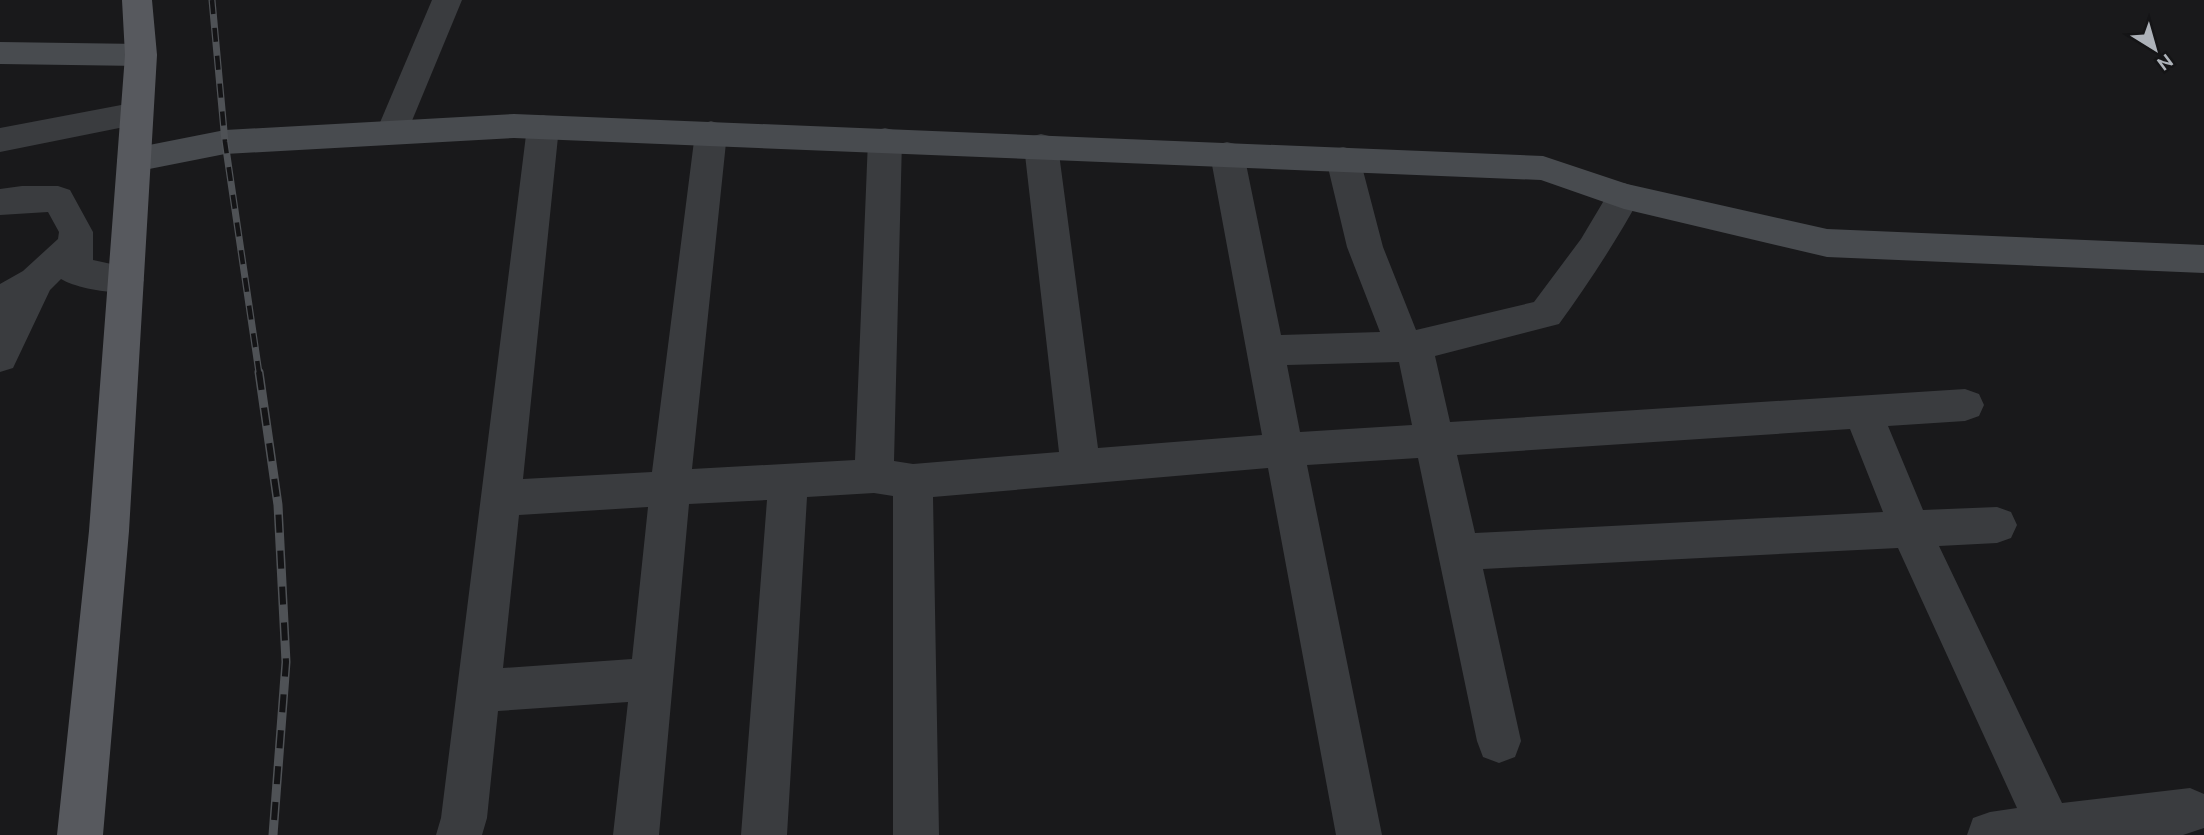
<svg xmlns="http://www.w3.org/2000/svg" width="2204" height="835" viewBox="0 0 2204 835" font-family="Ubuntu,sans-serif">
<rect width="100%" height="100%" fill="#19191b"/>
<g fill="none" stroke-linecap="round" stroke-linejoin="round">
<g fill="#3a3c3f" fill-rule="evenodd">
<polygon points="432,0 462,0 404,140 392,144 380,140 376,132"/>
<polygon points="137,102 149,106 153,114 149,122 0,152 0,128"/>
<path d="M543 115 555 119 559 127 523 479 652 472 695 133 699 125 711 121 723 125 727 133 692 469 855 460 868 140 873 131 885 128 897 131 902 140 894 461 913 464 1059 452 1024 146 1029 137 1041 134 1053 137 1058 146 1098 448 1262 435 1210 154 1215 145 1227 142 1239 145 1244 154 1281 335 1380 332 1347 247 1326 159 1331 150 1343 147 1355 150 1360 159 1383 247 1416 330 1534 302 1581 239 1612 187 1624 183 1636 187 1641 196C1616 241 1589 283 1559 324L1435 356 1450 422 1965 389 1979 394 1984 405 1979 416 1965 421 1888 426 1923 510 1997 507 2011 512 2017 525 2011 538 1997 543 1939 546 2062 803 2190 788 2204 794V828L2183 835H1967L1973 818 1990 812 2017 808 1898 548 1483 569 1521 741 1515 757 1499 763 1483 757 1477 741 1418 458 1307 465 1382 835H1336L1268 468 933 497 939 835H893V496L874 493 807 497 787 835H741L767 500 689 504 659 835H613L628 702 498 711 487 818 482 835H436L441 818 527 127 531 119ZM1399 362 1412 425 1300 432 1287 365ZM1850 429 1883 512 1475 533 1457 455ZM648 507 632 659 503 668 519 515Z"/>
<path d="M22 186H58L70 190 93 232V260L139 270 144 280 139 290C121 296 77 289 61 279L50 290 13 368 0 372V284L23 271 58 239 59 232 48 212 0 215V189Z"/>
</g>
<g fill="#484b4f" fill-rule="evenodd">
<polygon points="0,42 141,44 152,47 157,55 152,63 141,66 0,64"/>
<polygon points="514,114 1543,156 1627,184 1827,229 2204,245 2204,273 1827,257 1624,209 1541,180 514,138 225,154 134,172 122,169 117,160 122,151 134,148 225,130"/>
</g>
<polygon fill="#57595e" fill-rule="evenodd" points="122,0 152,0 157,55 129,531 103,835 57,835 89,531 125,55"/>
<g stroke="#4f5256" stroke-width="7">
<polyline id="rail-far1" points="212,0 225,142 259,373"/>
</g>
<g stroke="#4f5256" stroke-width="9">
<polyline id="rail" points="259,372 278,505 286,662 273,835"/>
</g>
<use href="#rail-far1" stroke="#141416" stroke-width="4.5" stroke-dasharray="14" stroke-linecap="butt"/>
<use href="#rail" stroke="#141416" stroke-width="6" stroke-dasharray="18" stroke-linecap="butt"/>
</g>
<g transform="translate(2155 49) rotate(143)" stroke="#141416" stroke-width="5" paint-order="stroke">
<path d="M0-5L12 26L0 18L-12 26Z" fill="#adb2b9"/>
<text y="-10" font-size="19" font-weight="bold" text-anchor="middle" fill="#adb2b9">N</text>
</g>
</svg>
